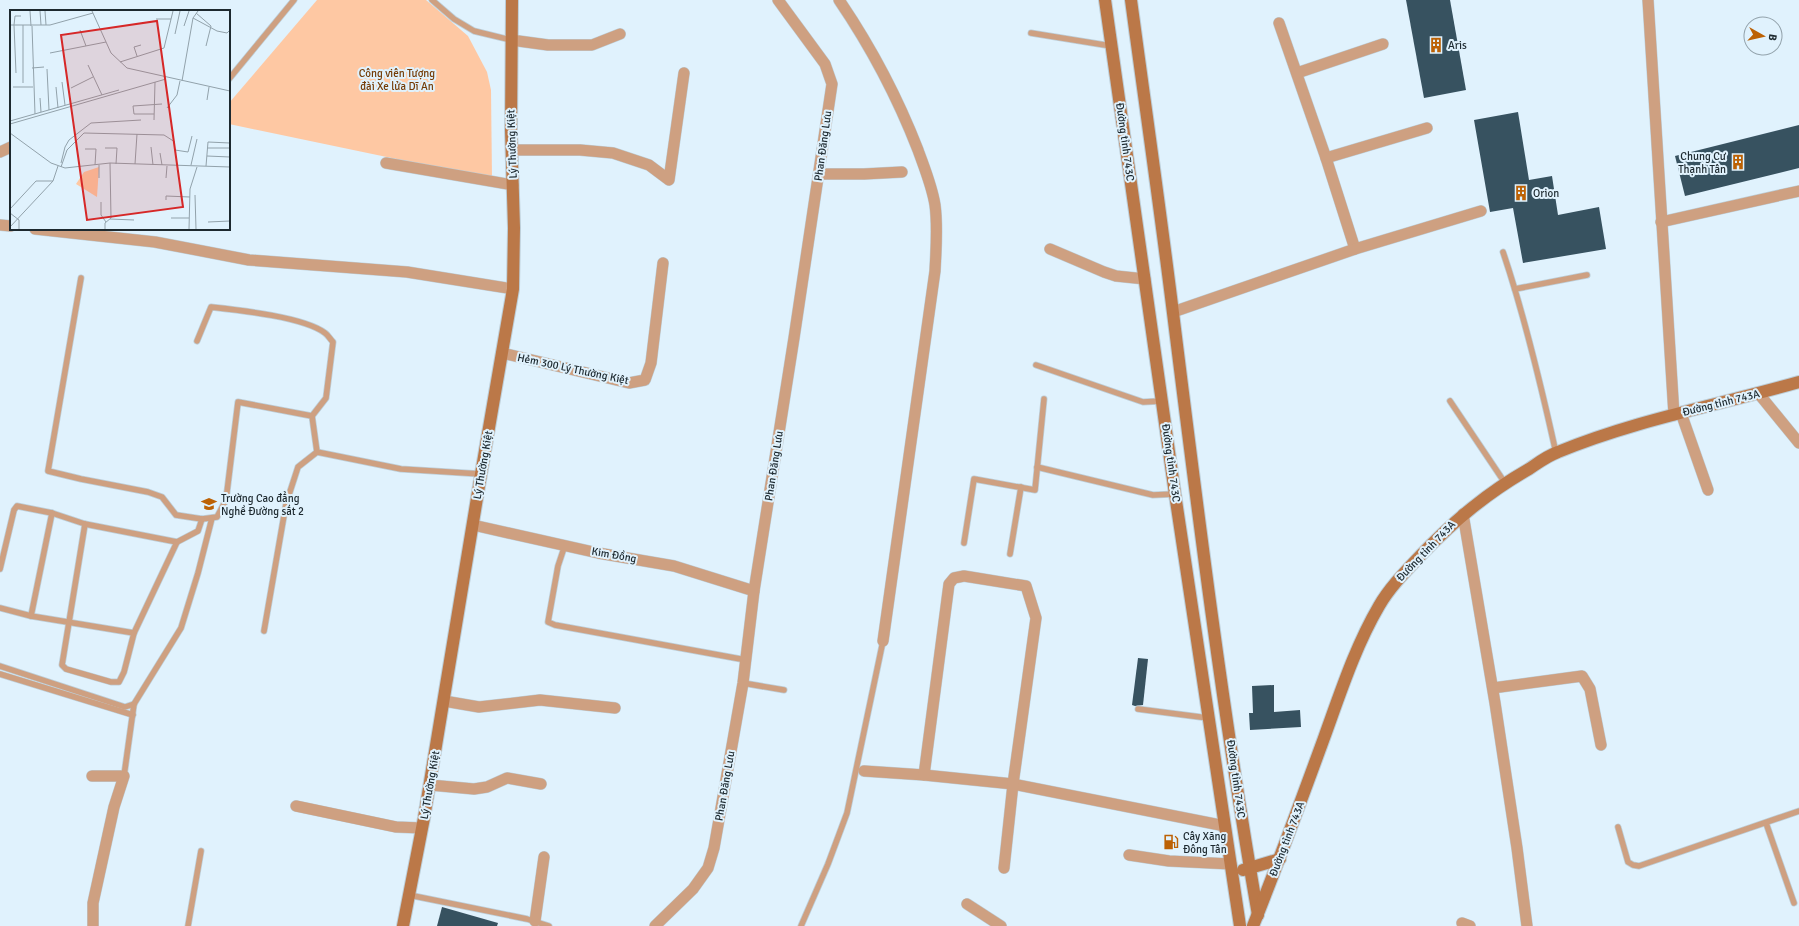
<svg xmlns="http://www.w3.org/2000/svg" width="1799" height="926" viewBox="0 0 1799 926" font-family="Signika,sans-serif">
<rect width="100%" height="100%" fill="#e0f2fd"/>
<polygon fill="#fec8a3" points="317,0 426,0 468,36 487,72 491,90 492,179 229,124 229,103"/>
<g fill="#375260">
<polygon points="1406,0 1450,0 1466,90 1424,98"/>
<polygon points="1518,112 1529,180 1552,176 1558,215 1599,207 1606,249 1523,263 1513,208 1490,212 1474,120"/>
<polygon points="1799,125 1799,168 1685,196 1675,156"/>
<polygon points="1138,658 1148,659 1143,705 1135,706 1132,705"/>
<polygon points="1274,685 1274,712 1300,710 1301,727 1250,730 1249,713 1253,713 1252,686"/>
<polygon points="442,907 498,923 497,926 437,926"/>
</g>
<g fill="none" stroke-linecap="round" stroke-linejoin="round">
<g stroke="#bdced8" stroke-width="7">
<g id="service">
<polyline points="432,0 454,19 474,31 511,40"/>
<polyline points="1031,33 1111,46"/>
<polyline points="229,79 294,0"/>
<path d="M1503 252C1525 317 1541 385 1556 453"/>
<polyline points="81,278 48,471 81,479 148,492 162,497 176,515 202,519 217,517 226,500 238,402 312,416 317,452 401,469 481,474"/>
<polyline points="1515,289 1587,275"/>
<path d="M197 341 211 307C238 310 304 317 325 333 328 335 330 339 333 342L326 398 312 416"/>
<polyline points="1036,365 1143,402 1162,401"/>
<polyline points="1450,401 1505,483"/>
<polyline points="1037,467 1153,495 1175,494"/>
<polyline points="52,513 31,616 134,633"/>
<polyline points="85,524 177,542"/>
<polyline points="964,543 974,479 1035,490 1044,399"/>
<polyline points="565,545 558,566 548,622 555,625 746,660"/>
<polyline points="1010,554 1021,487"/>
<polyline points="0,569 14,510 17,506 52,513 85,524 62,665 66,669 111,682 119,682 124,672 134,633 177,542 198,531 202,519"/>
<polyline points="0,608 31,616"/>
<polyline points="264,631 286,504 298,467 317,452"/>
<polyline points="0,666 125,707 134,704 181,628 198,573 212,518"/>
<polyline points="0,674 133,715"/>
<polyline points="743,683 784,690"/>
<polyline points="1138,709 1208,718"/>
<polyline points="124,776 134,704"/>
<polyline points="1766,823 1794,903"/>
<polyline points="1618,827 1628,862 1633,865 1639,866 1799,811"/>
<polyline points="409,895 527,919 549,926"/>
<polyline points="188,926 201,851"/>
<polyline points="801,926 828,864 847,813 883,641"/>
</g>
</g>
<g stroke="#bdced8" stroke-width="12">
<g id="minor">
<path d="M839 0C871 47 897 96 918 150 924 167 932 186 935 205 938 227 936 249 935 271L883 641"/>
<polyline points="1648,0 1674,415"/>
<polyline points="1279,23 1326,158 1355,249"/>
<polyline points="511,40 548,45 592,45 620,34"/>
<polyline points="1297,73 1383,44"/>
<polyline points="512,150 580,150 613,153 649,165 669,180 684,73"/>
<polyline points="0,152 11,147"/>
<polyline points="1326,158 1427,128"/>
<polyline points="386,163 513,185"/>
<polyline points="819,174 864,174 902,172"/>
<polyline points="1661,222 1799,191"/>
<polyline points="0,225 11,226"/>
<polyline points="35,229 155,242 249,260 407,272 513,289"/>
<polyline points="1050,249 1104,272 1116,276 1145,279"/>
<polyline points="1173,312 1355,249 1481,211"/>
<polyline points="502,353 629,383 645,380 651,363 663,263"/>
<polyline points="1759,394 1799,443"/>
<polyline points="1681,413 1708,490"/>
<polyline points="1463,514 1495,703 1517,848 1527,926"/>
<polyline points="473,525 598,553 674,566 754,591"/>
<polyline points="1493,688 1582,676 1590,689 1601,745"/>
<polyline points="444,701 479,707 540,700 615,708"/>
<polyline points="864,771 924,775 1013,784 1225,826"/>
<polyline points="924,775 949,584 954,578 964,576 1026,586 1036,618 1013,784 1004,868"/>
<polyline points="92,776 124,776 114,807 93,903 93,926"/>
<polyline points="430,785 474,789 487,787 507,778 541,784"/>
<polyline points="296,806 396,827 422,828"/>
<polyline points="1129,855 1169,861 1231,864"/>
<polyline points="967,904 1001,926"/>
<polyline points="535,921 544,857"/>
<polyline points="1462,923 1470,926"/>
<polyline points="655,926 693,889 708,868 714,848 743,683 754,591 794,338 832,84 825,64 778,0"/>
</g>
</g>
<g stroke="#bdced8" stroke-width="14">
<g id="secondary">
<polyline points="1105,0 1175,494 1240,926"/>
<path d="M1131 0C1145 104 1160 208 1173 313 1198 514 1223 715 1258 915"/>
<polyline points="1243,870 1280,859"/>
<polyline points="403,926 424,818 481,474 513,289 514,228 511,130 512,0"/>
<path d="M1253 926C1278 864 1301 801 1324 738 1340 694 1355 647 1379 606 1390 587 1406 571 1421 555 1455 520 1487 493 1529 469 1538 463 1547 456 1558 452 1635 420 1719 405 1799 382"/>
</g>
</g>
<use href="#service" stroke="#cea081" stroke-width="5.5"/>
<use href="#minor" stroke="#cea081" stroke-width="11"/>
<use href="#secondary" stroke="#bb7848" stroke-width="12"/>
</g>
<defs>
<g id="building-bare" transform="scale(1.2)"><path d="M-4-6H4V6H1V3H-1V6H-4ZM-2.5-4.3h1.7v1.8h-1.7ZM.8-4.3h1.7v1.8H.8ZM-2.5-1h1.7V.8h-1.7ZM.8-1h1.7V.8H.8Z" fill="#bc6104" stroke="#e0f2fd" stroke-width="2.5" paint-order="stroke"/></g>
<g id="university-bare" transform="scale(1.2)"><path d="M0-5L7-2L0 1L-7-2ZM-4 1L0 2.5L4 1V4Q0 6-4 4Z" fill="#bc6104" stroke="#e0f2fd" stroke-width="2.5" paint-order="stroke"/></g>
<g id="fuel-bare" transform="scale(1.2)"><path d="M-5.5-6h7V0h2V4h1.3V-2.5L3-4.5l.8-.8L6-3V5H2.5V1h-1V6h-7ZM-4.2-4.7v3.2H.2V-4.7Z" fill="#bc6104" stroke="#e0f2fd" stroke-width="2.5" paint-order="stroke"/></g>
</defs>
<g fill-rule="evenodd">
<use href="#building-bare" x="1436" y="45"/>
<use href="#building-bare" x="1738" y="162"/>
<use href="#building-bare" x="1521" y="193"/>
<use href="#university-bare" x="209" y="504"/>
<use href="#fuel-bare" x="1171" y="842"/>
</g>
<g text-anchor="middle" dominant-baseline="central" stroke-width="4" stroke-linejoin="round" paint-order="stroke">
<g font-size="11" fill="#1d292f" stroke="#e0f2fd" text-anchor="start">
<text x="1448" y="45">Aris</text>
<text x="1726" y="156" text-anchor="end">Chung Cư<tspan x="1726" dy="13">Thạnh Tân</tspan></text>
<text x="1533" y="193">Orion</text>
<text x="221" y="498">Trường Cao đẳng<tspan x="221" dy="13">Nghề Đường sắt 2</tspan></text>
<text x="1183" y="836">Cây Xăng<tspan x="1183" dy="13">Đông Tân</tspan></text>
</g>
<g font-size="11" fill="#743b05" stroke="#e0f2fd">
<text x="397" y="73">Công viên Tượng<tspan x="397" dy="13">đài Xe lửa Dĩ An</tspan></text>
</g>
<g font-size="11" fill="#1d292f" stroke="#e0f2fd">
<text transform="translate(1125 142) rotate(82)">Đường tỉnh 743C</text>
<text transform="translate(512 144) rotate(-92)">Lý Thường Kiệt</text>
<text transform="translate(823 146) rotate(-82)">Phan Đăng Lưu</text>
<text transform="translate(573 369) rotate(12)">Hẻm 300 Lý Thường Kiệt</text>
<text transform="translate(1721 403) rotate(-14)">Đường tỉnh 743A</text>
<text transform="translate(1171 463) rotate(82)">Đường tỉnh 743C</text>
<text transform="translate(483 465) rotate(-80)">Lý Thường Kiệt</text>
<text transform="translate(774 466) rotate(-81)">Phan Đăng Lưu</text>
<text transform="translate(1426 551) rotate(-46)">Đường tỉnh 743A</text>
<text transform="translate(614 555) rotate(10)">Kim Đồng</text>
<text transform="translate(1236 779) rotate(82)">Đường tỉnh 743C</text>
<text transform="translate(430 785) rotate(-80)">Lý Thường Kiệt</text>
<text transform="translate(725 786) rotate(-80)">Phan Đăng Lưu</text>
<text transform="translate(1287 839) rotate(-69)">Đường tỉnh 743A</text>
</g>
</g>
<g transform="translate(10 10)">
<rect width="220" height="220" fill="#e0f2fd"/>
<path d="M89 157 87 187 66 174 74 162Z" fill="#fec8a3"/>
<path fill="none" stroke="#92a2ab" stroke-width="1" d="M20 1 21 16M30 1 31 15M35 1 36 15M82 1 101 43 117 58 220 81M186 3 201 16 196 36M183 8 207 21 217 23 220 20M146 9H161M0 15H4L5 6H11M13 15V73M22 16 25 104M174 16 179 1M70 20 76 36M165 24 170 1M40 43 96 32M127 46 124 37 131 35M110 52 154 38 163 1M78 55 92 85M22 58 34 57M37 59 39 100M6 63 4 15H40L83 3M172 71 183 8 188 1M52 72 55 95M3 77H23M46 77 48 98M61 78 83 67M30 88 31 102M197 90 199 77M157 98 167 85 170 71M144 104H124L123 96 152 94M144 110 145 72M0 111 109 80M0 114 156 69M0 123 41 153 55 158 100 153 220 157M141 137 143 155M95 138H107L106 154M198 138H220M75 139H86L85 155M165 140 178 142 182 126M150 143 152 155M197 146 220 147M51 153 55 137 59 130 81 113 131 110M125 154 127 124M181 155 187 129M196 156 198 132 220 133M51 157 57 140 74 123 154 125 165 132M89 168V155M156 168 157 156M185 185 186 219M156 190V186L180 187M91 192V205L96 212M0 199 26 171H43M0 203 9 210V219M161 208H179M100 209 124 210M198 212 220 211M0 217 43 171 48 156M95 219V213L101 208 100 153M179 219 180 179 187 157"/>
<path fill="#d62828" fill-opacity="0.15" stroke="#d62828" stroke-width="2" d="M147 11 173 197 77 210 51 25Z"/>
<rect width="220" height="220" fill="none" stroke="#1d292f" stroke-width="2"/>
</g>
<g transform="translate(1763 36) rotate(98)"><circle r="19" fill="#e0f2fd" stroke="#92a2ab"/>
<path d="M0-3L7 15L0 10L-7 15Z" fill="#bc6104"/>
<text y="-6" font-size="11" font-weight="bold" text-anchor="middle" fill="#1d292f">B</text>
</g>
</svg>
